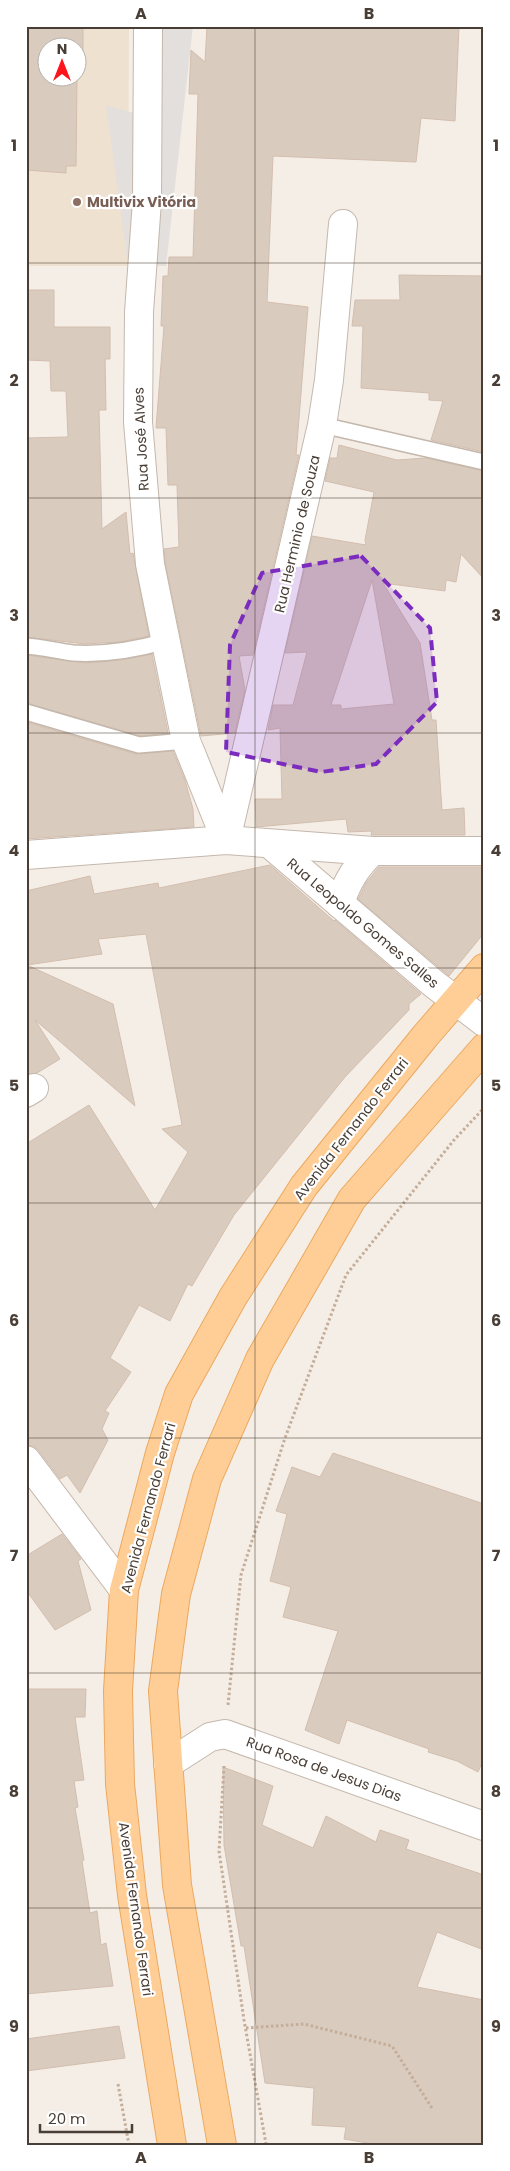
<svg xmlns="http://www.w3.org/2000/svg" width="510" height="2171" viewBox="0 0 510 2171" font-family="Poppins,sans-serif">
<rect width="100%" height="100%" fill="#f5eee7"/>
<path fill="#efe1d0" fill-rule="evenodd" d="M26 26H129L128 266H26ZM48 48H78V78H48Z"/>
<polygon fill="#e3dfdc" points="136,26 193,26 166,266 128,266 106,105 134,113"/>
<g fill="#dacbbf" stroke="#d3beae" fill-rule="evenodd">
<polygon points="26,26 83,26 83,57 78,57 78,74 78,48 48,48 48,78 77,78 76,166 66,166 66,173 26,170"/>
<polygon points="207,26 459,26 455,121 421,118 416,162 273,156 267,302 308,307 296,455 299,455 253,655 239,656 245,690 235,733 201,736 165,562 164,549 179,547 177,485 168,485 166,428 156,428 164,326 161,326 163,276 168,276 169,257 193,257 198,94 189,94 191,50 205,62"/>
<polygon points="399,275 484,276 484,452 431,440 443,401 429,400 429,393 361,388 363,326 352,326 355,300 400,300"/>
<polygon points="26,290 54,290 54,327 110,327 110,359 105,359 106,410 99,410 102,529 126,512 130,554 133,553 149,636 119,642 85,644 26,637 26,438 68,437 66,391 51,391 50,361 26,360"/>
<path d="M339 445 397 460 426 458 484 471V579L461 554 456 582 446 580 445 591 383 583 420 643 432 720H436L442 810 464 808 465 835H371L372 831 348 832 346 819 256 827 255 799H282L280 728 268 730 273 705H293L307 652 285 653 312 536 366 545 365 540 374 492 325 481 330 458H337ZM372 580 394 704 341 709V705H331Z"/>
<polygon points="152,654 168,733 140,736 26,703 26,655 85,663 121,660"/>
<polygon points="26,722 136,754 173,751 185,780 193,809 194,827 26,839"/>
<polygon points="270,865 334,921 335,920 421,994 409,1004 409,1010 345,1077 234,1215 192,1286 188,1284 170,1321 139,1305 110,1358 131,1372 105,1411 109,1413 102,1429 108,1440 80,1493 67,1475 60,1479 38,1450 33,1446 26,1445 26,1144 89,1105 155,1210 188,1152 162,1129 182,1125 146,934 98,939 102,954 27,965 113,1004 135,1106 35,1020 60,1059 37,1073 26,1075 26,891 90,876 94,894 158,883 159,888"/>
<polygon points="379,867 484,867 484,933 449,976 358,899 366,883"/>
<polygon points="333,1453 484,1504 484,1758 478,1772 457,1761 428,1752 429,1749 347,1720 339,1744 305,1730 338,1631 283,1617 291,1587 270,1581 287,1514 276,1511 292,1467 320,1477"/>
<polygon points="62,1534 81,1559 78,1561 91,1610 55,1630 26,1590 26,1556"/>
<polygon points="26,1689 86,1689 85,1717 75,1717 84,1780 74,1781 78,1807 75,1808 84,1860 82,1861 90,1913 97,1911 101,1945 106,1943 113,1986 26,1994"/>
<polygon points="223,1767 273,1786 262,1825 313,1848 326,1816 376,1842 380,1830 409,1840 406,1849 484,1875 484,1950 437,1932 417,1987 484,2000 484,2145 379,2145 344,2139 346,2127 312,2125 314,2088 265,2083 244,1946 241,1946 224,1845"/>
<polygon points="119,2026 125,2058 26,2071 26,2039"/>
</g>
<g fill="none" stroke-linecap="round" stroke-linejoin="round">
<g stroke="#c4b7ac" stroke-width="18">
<g id="lane">
<polyline points="322,425 484,462"/>
<path d="M26 646C42 647 57 651 73 653 106 655 135 650 166 641"/>
<polyline points="26,712 139,745 186,741"/>
</g>
</g>
<g stroke="#c4b7ac" stroke-width="30">
<g id="street">
<polyline points="148,26 147,201 139,312 138,422 150,564 186,741 226,840"/>
<polyline points="226,840 322,425 329,380 343,224"/>
<polyline points="270,844 434,984 484,1022"/>
<polyline points="26,855 226,840 373,851 484,851"/>
<path d="M340 904C346 883 356 866 373 851"/>
<polyline points="26,1093 34,1088"/>
<polyline points="26,1460 124,1590"/>
<polyline points="168,1764 210,1737 225,1734 484,1826"/>
</g>
</g>
<g stroke="#eca85e" stroke-width="30">
<g id="primary">
<polyline points="172,2145 132,1895 120,1784 118,1691 124,1590 160,1453 179,1394 233,1297 304,1186 426,1035 484,968"/>
<polyline points="222,2145 177,1885 163,1691 176,1594 207,1479 260,1359 352,1199 484,1048"/>
</g>
</g>
<g stroke="#c4ad99" stroke-width="3" stroke-dasharray="2.5 2.5" stroke-linecap="butt">
<polyline points="228,1705 241,1575 285,1438 346,1275 454,1140 484,1108"/>
<polyline points="224,1766 219,1851 244,2020 266,2144 264,2145"/>
<polyline points="246,2028 304,2024 392,2046 432,2108"/>
<polyline points="118,2084 129,2145"/>
</g>
<use href="#lane" stroke="#fff" stroke-width="15"/>
<use href="#street" stroke="#fff" stroke-width="28"/>
<use href="#primary" stroke="#ffce96" stroke-width="28"/>
</g>
<path fill="#7b2cbf" fill-opacity="0.2" stroke="#7b2cbf" stroke-width="4" stroke-dasharray="10 6" stroke-linejoin="round" d="M361 556 430 628 437 702 376 764 321 772 226 752 230 645 262 573Z"/>
<path fill="none" stroke="#493e35" stroke-width="1" stroke-opacity="0.55" d="M255 26V2145M26 263H484M26 498H484M26 733H484M26 968H484M26 1203H484M26 1438H484M26 1673H484M26 1908H484"/>
<circle fill="#8d6e63" stroke="#fff" stroke-width="2" cx="77" cy="202" r="5"/>
<g text-anchor="middle" dominant-baseline="central" stroke-width="4.5" stroke-linejoin="round" paint-order="stroke">
<g font-size="14" font-weight="bold" fill="#785e54" stroke="#fff" text-anchor="start">
<text x="87" y="202">Multivix Vitória</text>
</g>
<g font-size="14" fill="#493e35" stroke="#fff">
<text transform="translate(141 439) rotate(-93)">Rua José Alves</text>
<text transform="translate(297 534) rotate(-77)">Rua Herminio de Souza</text>
<text transform="translate(363 923) rotate(40)">Rua Leopoldo Gomes Salles</text>
<text transform="translate(351 1129) rotate(-52)">Avenida Fernando Ferrari</text>
<text transform="translate(148 1508) rotate(-75)">Avenida Fernando Ferrari</text>
<text transform="translate(324 1769) rotate(20)">Rua Rosa de Jesus Dias</text>
<text transform="translate(136 1909) rotate(82)">Avenida Fernando Ferrari</text>
</g>
</g>
<rect width="510" height="2171" fill="none" stroke="#ffffff" stroke-width="55"/>
<g transform="translate(62 62)"><circle r="24" fill="#ffffff" stroke="#b6b2ae"/>
<path d="M0-4L9 19L0 12L-9 19Z" fill="#ff141b"/>
<text y="-8" font-size="14" font-weight="bold" text-anchor="middle" fill="#493e35">N</text>
</g>
<path d="M40 2124v8h92v-8" fill="none" stroke="#493e35" stroke-width="2.5"/>
<text x="48" y="2124" font-size="15" fill="#493e35" stroke="#ffffff" stroke-width="4" paint-order="stroke">20 m</text>
<rect x="28" y="28" width="454" height="2116" fill="none" stroke="#493e35" stroke-width="2"/>
<g font-size="16" text-anchor="middle" font-weight="bold" fill="#493e35">
<text x="141" y="19">A</text>
<text x="369" y="19">B</text>
<text x="14" y="151">1</text>
<text x="496" y="151">1</text>
<text x="14" y="386">2</text>
<text x="496" y="386">2</text>
<text x="14" y="621">3</text>
<text x="496" y="621">3</text>
<text x="14" y="856">4</text>
<text x="496" y="856">4</text>
<text x="14" y="1091">5</text>
<text x="496" y="1091">5</text>
<text x="14" y="1326">6</text>
<text x="496" y="1326">6</text>
<text x="14" y="1561">7</text>
<text x="496" y="1561">7</text>
<text x="14" y="1797">8</text>
<text x="496" y="1797">8</text>
<text x="14" y="2032">9</text>
<text x="496" y="2032">9</text>
<text x="141" y="2163">A</text>
<text x="369" y="2163">B</text>
</g>
</svg>
